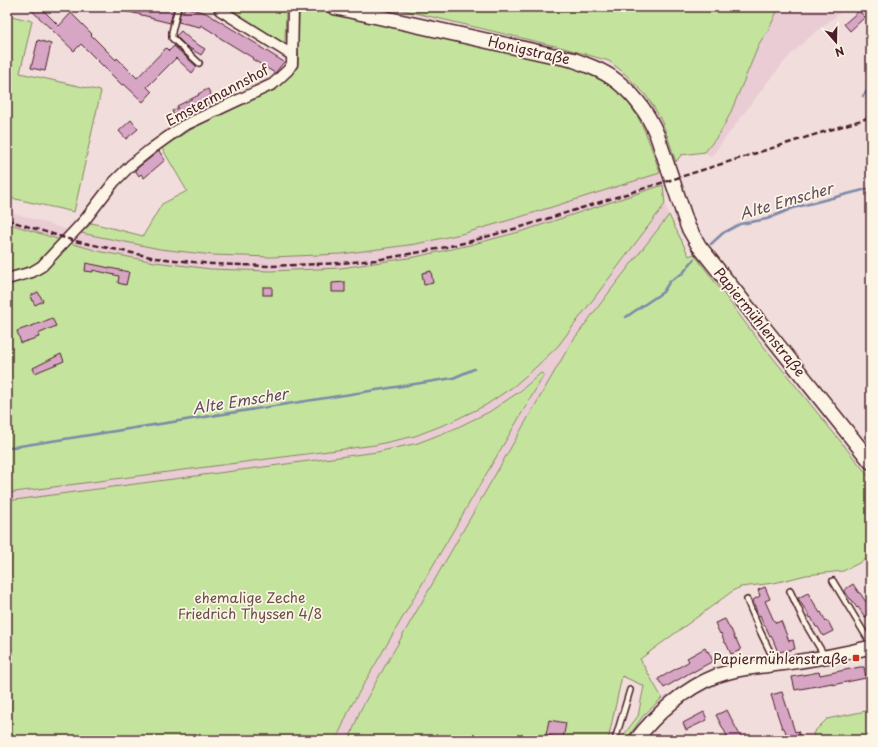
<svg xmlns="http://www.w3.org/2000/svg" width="878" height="747" viewBox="0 0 878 747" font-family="'Playpen Sans',sans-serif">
<rect width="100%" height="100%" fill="#f1dddb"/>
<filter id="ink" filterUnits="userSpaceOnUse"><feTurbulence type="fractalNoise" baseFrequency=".025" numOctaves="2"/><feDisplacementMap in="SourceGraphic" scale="8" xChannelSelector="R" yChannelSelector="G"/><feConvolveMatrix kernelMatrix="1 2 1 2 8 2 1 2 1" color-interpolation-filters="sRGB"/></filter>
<g filter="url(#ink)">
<g fill="#e9ccd4">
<polygon points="779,7 848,7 815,32 790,55 769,80 711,157 705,152 720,133 730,114 760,42 768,31"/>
<polygon points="660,173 663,185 523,231 470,245 415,257 341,268 270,271 211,269 155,262 102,252 73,244 81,233 160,249 213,255 271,257 341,254 416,244 465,233 520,217"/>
<polygon points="665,204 669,215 610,291 571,343 556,369 377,680 360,711 349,740 336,740 351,706 544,376 541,373 519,392 489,412 454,429 418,443 377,452 7,501 7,493 375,445 415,436 451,422 486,405 580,317"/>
<polygon points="7,211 68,230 60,240 7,223"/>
</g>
<g fill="#c4e49d" stroke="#878264">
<polygon points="227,7 284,7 286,10 285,41 283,42 280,41"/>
<path d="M306 7C362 20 418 32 474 45 497 50 520 55 542 60 570 67 594 72 617 91 641 112 650 144 660 173L520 217 465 233 416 244 341 254 271 257 213 255 160 249 81 233 92 223 143 236 162 204 187 191 162 148 185 133 223 112 274 89 285 80 298 67 299 12 300 8Z"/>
<polygon points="390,7 779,7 768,31 760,42 730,114 720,133 705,152 681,155 676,162 667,135 661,120 655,109 645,94 623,72 609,61 564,48"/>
<polygon points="7,15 32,21 20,73 101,91 74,212 7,197"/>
<polygon points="663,185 665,204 558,346 536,367 514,386 486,405 451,422 415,436 375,445 7,493 7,223 73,244 102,252 155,262 211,269 270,271 341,268 415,257 470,245 523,231"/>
<polygon points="669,215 689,256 694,254 752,332 871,479 871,557 843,571 806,575 774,583 741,587 734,590 640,659 662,698 643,716 626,740 620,740 638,716 644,686 622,676 608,740 349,740 360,711 377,680 571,343 610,291"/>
<polygon points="541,373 544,375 351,706 336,740 7,740 7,501 377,452 418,443 454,429 489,412 519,392"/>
<polygon points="871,710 871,740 814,740 813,733 827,719"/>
</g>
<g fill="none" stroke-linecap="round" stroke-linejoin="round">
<g stroke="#7d89a8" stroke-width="2.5">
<polyline points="863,96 871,86"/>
<polyline points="711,244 723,233 740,224 767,219 793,208 871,188"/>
<polyline points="626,317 663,292 670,281 683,273 694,259"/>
<polyline points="7,448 453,378 474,369"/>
</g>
</g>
<g fill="#d7a6c5" stroke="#4a1f2b">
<polygon points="28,7 40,7 59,26 71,13 92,34 91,35 116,60 117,58 137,78 166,48 169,51 174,46 197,67 192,73 176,58 147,87 152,92 143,102 124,84 122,85 81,44 74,51"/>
<polygon points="121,7 169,7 174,8 170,23 150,18 150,17 121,10"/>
<polygon points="184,7 206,13 260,46 260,47 284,62 275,73 252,59 253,58 217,36 217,35 201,25 200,27 178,22 181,10 184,11"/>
<polygon points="859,11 865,17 850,31 844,24"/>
<polygon points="181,31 192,41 205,49 201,55 186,46 176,36"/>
<polygon points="38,40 51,44 45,71 31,68"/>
<polygon points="208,89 214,101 186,115 186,116 176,121 172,111 178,108 177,106 199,95 198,94"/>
<polygon points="131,120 138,129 126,139 119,131"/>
<polygon points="159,151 165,160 144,178 141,174 139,176 135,170"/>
<polygon points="86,263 129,272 126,285 118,283 119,276 93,270 93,272 85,271"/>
<polygon points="431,271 433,283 424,285 422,273"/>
<polygon points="345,282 345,292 332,292 332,283"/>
<rect x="263" y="287" width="9" height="8"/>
<polygon points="38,292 43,301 35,305 30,296"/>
<polygon points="52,318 56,326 38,334 39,337 21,343 17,331 43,322"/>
<polygon points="61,354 64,361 35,373 33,368"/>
<polygon points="853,584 859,593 860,593 866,602 868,602 871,607 871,624 866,616 865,617 858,607 857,608 851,599 850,599 844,590"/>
<polygon points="765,587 770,599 765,601 774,621 775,621 776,623 781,621 789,641 793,640 795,649 778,652 771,635 770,636 765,625 764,626 760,615 758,616 753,600 760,596 758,590"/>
<polygon points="808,593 820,613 821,612 826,622 828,621 833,631 823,636 818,627 816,627 811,617 810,618 805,608 804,608 798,598"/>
<polygon points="725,619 730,629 731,629 735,639 736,639 741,650 731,654 726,643 725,643 721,633 720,634 715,623"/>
<polygon points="705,648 707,652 708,651 713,661 693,672 693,671 664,688 658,679 688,662 689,661 687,658"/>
<polygon points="860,667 864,667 866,678 832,685 832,683 795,690 792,677 819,672 820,675"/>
<polygon points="782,692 795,732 798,731 801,740 789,740 784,728 782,728 771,695"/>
<polygon points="727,710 736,728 743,740 729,740 726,734 716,715"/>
<polygon points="704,712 707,720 686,730 683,723"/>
<polygon points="549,720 566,723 563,739 546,735"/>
</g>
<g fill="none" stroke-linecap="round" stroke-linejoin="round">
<g stroke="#4a1f2b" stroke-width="8">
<g id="service">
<polyline points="178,7 172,32 172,38 199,63"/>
<polyline points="833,581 871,644"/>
<polyline points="790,591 805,623 824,655"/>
<polyline points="747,600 760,631 776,664"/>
<polyline points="615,740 630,690"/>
</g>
</g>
<g stroke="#4a1f2b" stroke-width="13">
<g id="minor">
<polyline points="220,10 292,55"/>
<polyline points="7,279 32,272 42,266 84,221 114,182 131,165 151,149 183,126 273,84 288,70 292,64 293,7"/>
</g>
</g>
<g stroke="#4a1f2b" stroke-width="16">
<path id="tertiary" d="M636 740C656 714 685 688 716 676 739 668 763 666 787 663 816 659 843 654 871 647"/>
</g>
<g stroke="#4a1f2b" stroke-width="17">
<path id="secondary" d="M334 7 574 60C586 65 600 69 611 77 633 92 647 111 657 135L688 227 699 246 871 462"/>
</g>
<use href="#service" stroke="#fcf5e5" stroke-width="5"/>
<use href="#minor" stroke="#fcf5e5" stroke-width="10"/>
<use href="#tertiary" stroke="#fcf5e5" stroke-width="13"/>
<use href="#secondary" stroke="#fcf5e5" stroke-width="14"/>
<polyline stroke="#4a1f2b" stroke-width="2.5" stroke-dasharray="6 3" stroke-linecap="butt" points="7,220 75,241 156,258 212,264 270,266 341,263 376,260 437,249 468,242 521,227 871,117"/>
</g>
</g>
<rect fill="#c8321e" stroke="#fcf5e5" stroke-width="1.5" x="852" y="654" width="8" height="8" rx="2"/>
<g text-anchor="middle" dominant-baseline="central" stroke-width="3.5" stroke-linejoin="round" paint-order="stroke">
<g font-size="14" fill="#4a1f2b" stroke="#fcf5e5">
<text transform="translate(529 50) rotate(13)">Honigstraße</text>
<text transform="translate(217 95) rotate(-28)">Emstermannshof</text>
<text transform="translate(760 322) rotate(51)">Papiermühlenstraße</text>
</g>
<g font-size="14" fill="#685048" stroke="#fcf5e5">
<text x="250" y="597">ehemalige Zeche<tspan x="250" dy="16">Friedrich Thyssen 4/8</tspan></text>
</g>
<g font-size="14" fill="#4a1f2b" stroke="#fcf5e5" text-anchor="end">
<text x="848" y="658">Papiermühlenstraße</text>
</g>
<g font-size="15" font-style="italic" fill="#5f4b5f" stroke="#fcf5e5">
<text transform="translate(786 200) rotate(-16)">Alte Emscher</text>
<text transform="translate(240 400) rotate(-9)">Alte Emscher</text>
</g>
</g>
<rect width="878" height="747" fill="none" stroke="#fcf5e5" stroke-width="24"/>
<rect x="12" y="12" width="854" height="723" fill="none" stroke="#4a1f2b" stroke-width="1.5" filter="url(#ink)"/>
<g transform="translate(836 42) rotate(160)" stroke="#fcf5e5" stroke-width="3" paint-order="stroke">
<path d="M0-3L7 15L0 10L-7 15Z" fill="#4a1f2b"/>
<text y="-6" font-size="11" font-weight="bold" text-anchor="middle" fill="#4a1f2b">N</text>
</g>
</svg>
